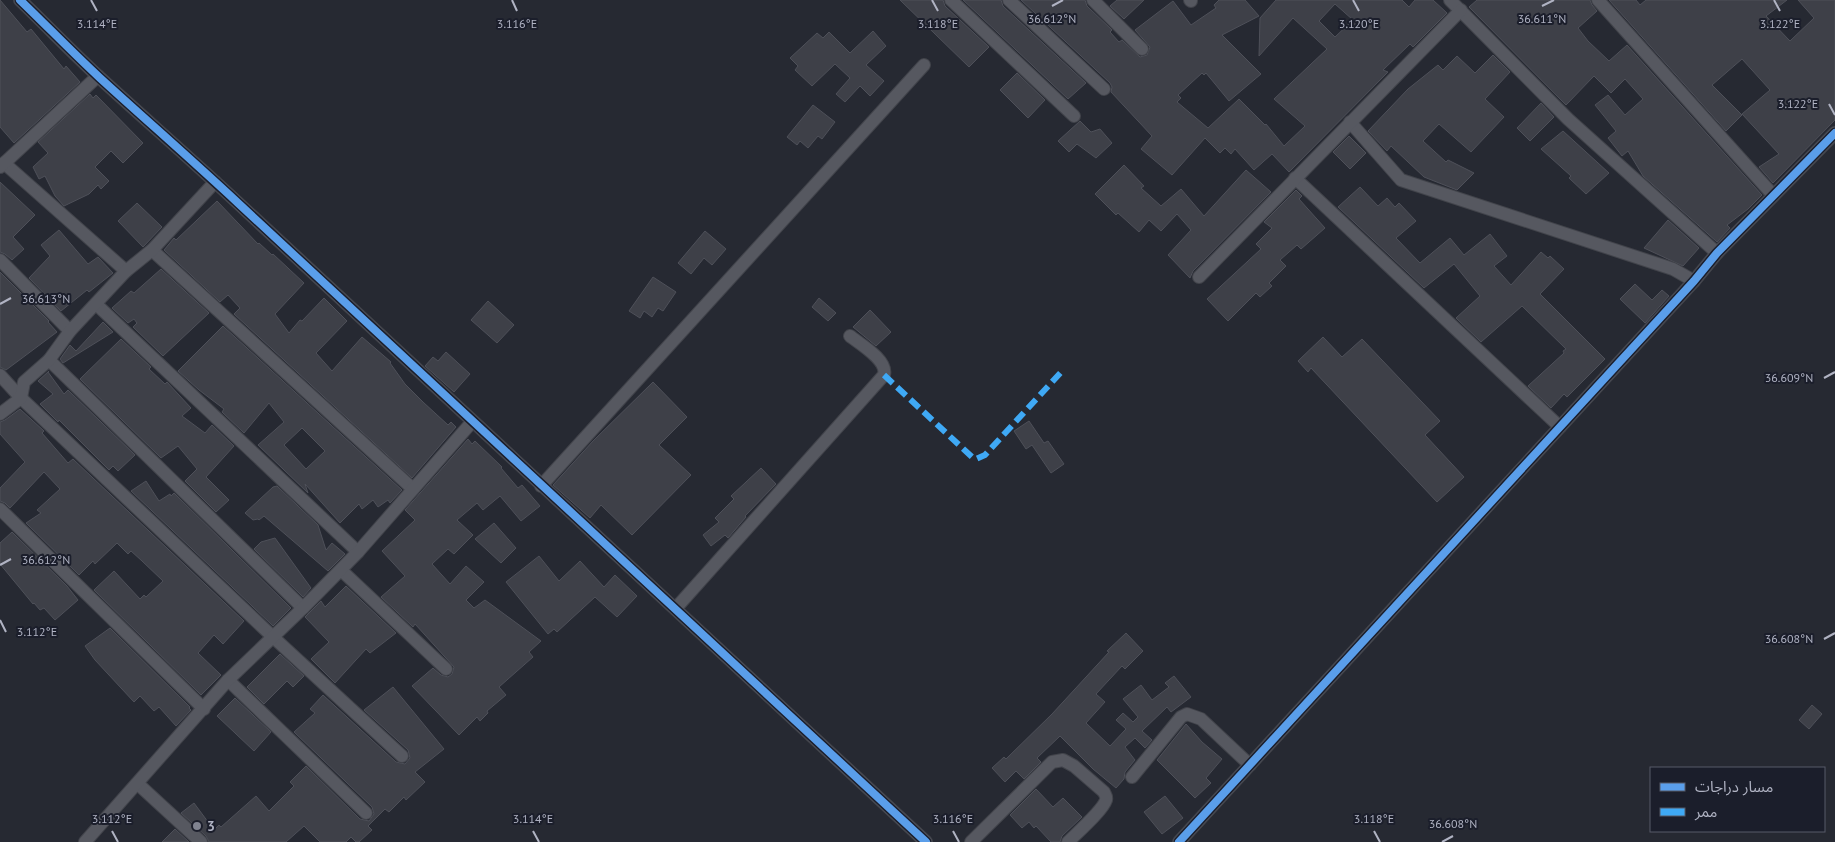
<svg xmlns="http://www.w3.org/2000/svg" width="1835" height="842" viewBox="0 0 1835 842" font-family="'PT Sans','Noto Sans Arabic',sans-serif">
<rect width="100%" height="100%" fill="#262932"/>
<g fill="#3e4048" stroke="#4e5059" fill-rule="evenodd">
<polygon points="0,0 27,32 31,29 64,69 66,66 80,82 14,143 0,127"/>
<polygon points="900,0 943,0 945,6 989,47 969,67"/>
<polygon points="963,0 1001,0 1003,6 1086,83 1068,99"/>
<path d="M1021 0H1085L1087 6 1112 30 1110 32 1119 42 1122 40 1140 57 1147 55 1150 47 1135 30 1173 1 1191 25 1216 8 1214 5 1219 0H1245L1259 16 1222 35 1261 74 1229 101 1206 73 1204 75 1202 73 1178 95 1181 98 1177 102 1208 128 1239 99 1265 125 1266 124 1284 146 1305 126 1274 99 1327 49 1293 18 1259 56 1260 18 1276 0H1402L1409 7 1415 0H1433L1447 13 1413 47 1410 44 1383 70 1388 72 1289 172 1272 154 1254 170 1235 149 1231 154 1225 148 1220 153 1205 138 1172 175 1141 149 1152 136 1111 92 1112 87 1110 83ZM1335 4 1353 20 1335 37 1319 21Z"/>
<polygon points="1117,0 1144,0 1124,19 1110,6"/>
<polygon points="1477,0 1590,0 1592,5 1597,11 1578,28 1588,41 1609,61 1627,45 1762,195 1748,209 1727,225 1730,228 1717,242 1643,176 1628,151 1622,156 1608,138 1616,131 1595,105 1608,95 1625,115 1643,99 1625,79 1611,93 1594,76 1566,105 1469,7"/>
<polygon points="1609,0 1636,0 1640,5 1646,0 1787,0 1766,16 1790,41 1814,18 1798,0 1835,0 1835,120 1773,183 1759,167 1779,154 1742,114 1770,90 1742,59 1712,85 1742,115 1726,131"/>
<polygon points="873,31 886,46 866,65 884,81 870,96 860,86 845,102 836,94 850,78 835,64 812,86 795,70 798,66 790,58 817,33 823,38 829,32 850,53"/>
<polygon points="1493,55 1510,72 1485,99 1504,117 1471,152 1439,124 1423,141 1446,162 1448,160 1474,173 1457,190 1424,177 1391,146 1387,151 1368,131 1408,89 1438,65 1443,70 1457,56 1475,73"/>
<polygon points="1017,73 1045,100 1028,118 1000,90"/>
<polygon points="90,94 93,98 96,95 143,143 123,163 111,151 95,167 109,181 101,189 98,185 89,194 64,206 55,196 45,176 39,179 33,167 48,153 38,142"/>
<polygon points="1541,103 1554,117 1530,141 1517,128"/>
<polygon points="813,105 835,122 822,139 818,136 808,148 800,141 797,145 787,137"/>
<polygon points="1080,121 1091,132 1100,129 1112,143 1096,158 1077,144 1069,152 1058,141"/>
<polygon points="1563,131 1609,173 1586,194 1569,178 1571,176 1541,149"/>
<polygon points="1349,136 1366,153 1350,169 1333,152"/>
<polygon points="1124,165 1144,186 1141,188 1161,206 1181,189 1204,216 1246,170 1271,192 1193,271 1190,278 1168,255 1191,230 1177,214 1161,231 1149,220 1139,232 1118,213 1116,215 1095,194"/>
<polygon points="0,182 35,215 13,237 24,249 12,260 5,254 0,252"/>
<polygon points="1360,187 1378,206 1387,198 1395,207 1399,203 1416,221 1396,238 1420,263 1450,238 1464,255 1490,234 1507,256 1494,266 1511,285 1541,252 1548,258 1550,256 1564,269 1540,294 1605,359 1567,397 1564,394 1551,408 1528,386 1564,353 1563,351 1566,349 1522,306 1481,342 1456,318 1480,296 1454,264 1424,288 1338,207"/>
<polygon points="1296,190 1302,196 1299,199 1325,228 1301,249 1297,245 1280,260 1286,266 1269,283 1272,286 1260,297 1256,293 1228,321 1207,299 1261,249 1256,244 1272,228 1264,222"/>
<polygon points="217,201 258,244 259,243 272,255 273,254 304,283 275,314 289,333 300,320 302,321 324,298 347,321 316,353 332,371 362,337 391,362 390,363 405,384 423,402 448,425 451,422 456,427 412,478 234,314 240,308 228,295 220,302 164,250 174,238 176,240"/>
<polygon points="137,203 162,227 143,247 118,221"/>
<polygon points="1668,220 1699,248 1683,266 1644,248"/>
<polygon points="59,230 88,264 98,257 113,273 89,292 87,290 61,311 29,278 50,256 41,245"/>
<polygon points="705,231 726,249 712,265 704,258 691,274 678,263"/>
<polygon points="161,269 209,313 163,356 133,327 137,323 134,319 128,323 112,308 131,291 134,293"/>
<polygon points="0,272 49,321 48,322 57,332 6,370 0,367"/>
<polygon points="653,277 676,292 663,311 658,308 652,317 644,311 640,318 629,311"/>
<polygon points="1635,284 1652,300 1662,290 1669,296 1645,323 1620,299"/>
<polygon points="819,298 836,313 828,321 812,307"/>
<polygon points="488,301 514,325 497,343 471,320"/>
<polygon points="870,310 891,332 876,346 853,327"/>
<polygon points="103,322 113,332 63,363 60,359 70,345 76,351"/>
<path d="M223 326 402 490 390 503 388 500 378 507 373 500 362 509 359 504 340 523 305 484 308 493 258 445 284 422 269 403 244 433 223 413 222 412 224 409 199 390 178 371ZM302 428 325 451 306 469 284 445Z"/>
<polygon points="1323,337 1342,357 1362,339 1440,421 1425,435 1464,477 1437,502 1311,368 1308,372 1298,361"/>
<polygon points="121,339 151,367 149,369 165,384 167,382 191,408 182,416 205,433 212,425 234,446 206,477 229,500 216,512 185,481 197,469 178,446 161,458 80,379"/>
<polygon points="446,352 470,374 454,392 425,366 433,357 438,361"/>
<polygon points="49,371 48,372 64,394 68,390 135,455 118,471 113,466 109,470 59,420 58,422 40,404 53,394 38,381"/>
<polygon points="653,382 687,417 659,445 691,475 632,535 601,505 590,518 553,485 593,441"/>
<polygon points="20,409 44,431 42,433 68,463 73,459 244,621 223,644 214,635 198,653 221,675 201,695 94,590 114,571 140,599 144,595 146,597 163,581 142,561 131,551 128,554 117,543 95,564 93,561 79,575 26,523 41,513 37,510 60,489 44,472 10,508 5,503 0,501 0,488 25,462 0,434 0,422 5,420"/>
<polygon points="1029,421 1044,443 1048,441 1064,464 1051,473 1032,445 1026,449 1014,431"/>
<polygon points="468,439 472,444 475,441 502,467 501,468 518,488 522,485 540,506 521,521 500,496 483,510 477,503 457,520 473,535 454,554 448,549 432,564 450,584 466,566 484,582 466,600 474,608 485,600 541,641 529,652 533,657 499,687 506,695 487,711 488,713 480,721 477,717 459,735 412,686 433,668 441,675 448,677 452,674 454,667 415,624 413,627 381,597 405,576 382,551 415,520 405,510"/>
<polygon points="761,468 776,484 745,516 746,517 728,538 725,535 711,546 703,535 719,522 715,518 734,499 731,496"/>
<polygon points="146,481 159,501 170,494 171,496 174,493 291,608 273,626 131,491"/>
<polygon points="277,486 318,525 326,550 332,543 345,554 328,571 264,516 259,520 258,519 253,520 245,513 273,487"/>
<polygon points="494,523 516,548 501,563 475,539"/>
<polygon points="12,532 67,586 78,600 55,620 44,608 40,610 34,603 33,604 0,564 0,543"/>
<polygon points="275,538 311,588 303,597 254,549 261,542"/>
<polygon points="539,556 559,581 580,561 604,587 615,575 637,596 617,617 595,597 557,632 554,629 548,634 506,582"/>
<polygon points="346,586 396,633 370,653 366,649 335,683 311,659 329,642 305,617 321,601 325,607"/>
<polygon points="110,628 190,707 189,708 191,710 176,726 159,707 154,711 140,696 134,702 95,660 85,646"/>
<polygon points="1126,633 1143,651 1125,669 1122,666 1096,694 1105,702 1086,723 1110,746 1126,729 1116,720 1123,713 1133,722 1138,717 1123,699 1141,685 1152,700 1169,687 1165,683 1174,676 1191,697 1171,712 1167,707 1142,731 1152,740 1145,748 1135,738 1125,747 1135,760 1125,772 1124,779 1116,788 1093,769 1060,736 1037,758 1041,762 1024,779 1016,771 1005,782 992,768 1004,757 1006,759 1052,714 1109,652 1107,651"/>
<polygon points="280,654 304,676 293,687 287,681 264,704 247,687"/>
<polygon points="393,687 444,749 415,772 425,782 406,800 404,797 389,812 385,809 368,826 372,830 359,842 356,842 351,837 346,842 320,842 304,826 286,842 209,842 206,836 181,813 194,803 214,830 219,825 221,827 256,796 269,811 294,786 290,782 306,766 360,819 369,821 374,814 372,807 294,732 315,713 310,709 323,695 396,762 405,764 410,758 408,750 364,710"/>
<polygon points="235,698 271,732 254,751 217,716"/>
<polygon points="1812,705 1822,714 1809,729 1799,720"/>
<polygon points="1186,724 1202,742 1222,759 1206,778 1211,783 1195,798 1157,760"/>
<polygon points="1036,789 1053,807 1063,798 1082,817 1062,836 1060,842 1051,842 1036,826 1034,828 1029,822 1022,828 1010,815"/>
<polygon points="1165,796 1183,818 1162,834 1144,812"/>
<polygon points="175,829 189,842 162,842"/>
</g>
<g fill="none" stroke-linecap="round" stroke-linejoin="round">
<g stroke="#42444b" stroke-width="14">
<g id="minor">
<path d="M20 0C47 26 73 53 100 78 146 120 193 161 238 203 467 417 698 628 926 842"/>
<polyline points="951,0 1074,116"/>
<polyline points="1009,0 1104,89"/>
<polyline points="1093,0 1142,49"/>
<polyline points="1190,0 1191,1"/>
<polyline points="1450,0 1568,119 1717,253"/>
<polyline points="1598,0 1773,195"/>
<polyline points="1350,122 1401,180 1673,269 1694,281"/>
<polyline points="4,163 126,271"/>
<polyline points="0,167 98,76"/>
<polyline points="1295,178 1560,427"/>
<polyline points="152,250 413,489"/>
<polyline points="0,260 70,331"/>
<polyline points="1199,277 1461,10"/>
<polyline points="96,304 358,552"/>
<polyline points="49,360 303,608"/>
<polyline points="0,375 21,398 273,637 402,756"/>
<polyline points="0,414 21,398 24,382 49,360 70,331 126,271 152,250 215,182"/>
<polyline points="541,486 924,65"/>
<polyline points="0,509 204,709"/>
<polyline points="341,570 446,669"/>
<path d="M676 608 884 375C888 360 860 344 850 336"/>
<polyline points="228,680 366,813"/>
<polyline points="1132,777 1181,717 1187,714 1201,719 1250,765"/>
<polyline points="138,784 201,842"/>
<polyline points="85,842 228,680 303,608 358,552 472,422"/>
<path d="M971 842 1052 762 1063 760 1074 766 1104 792C1105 795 1107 796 1106 800 1103 810 1077 833 1068 842"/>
<polyline points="1179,842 1694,281 1717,253 1835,133"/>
</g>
</g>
<use href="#minor" stroke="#565860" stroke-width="12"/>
<polyline stroke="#3fa9f5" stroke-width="6" stroke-dasharray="12 6" stroke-linecap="butt" points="884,375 972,457 976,459 985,455 1063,370"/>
<g stroke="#1b1e2b" stroke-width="11">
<g id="cycleway">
<path d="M20 0C47 26 73 53 100 78 146 120 193 161 238 203 467 417 698 628 926 842"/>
<polyline points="1179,842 1694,281 1717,253 1835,133"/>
</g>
</g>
<use href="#cycleway" stroke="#5a9eea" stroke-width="8"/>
</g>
<path fill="none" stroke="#b0b3c3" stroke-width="2" d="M91 0 97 11M512 0 517 11M932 0 938 11M1353 0 1359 11M1774 0 1780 11M1052 6 1063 0M1542 6 1554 0M1829 104 1835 115M0 304 11 298M1824 378 1835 372M0 565 11 559M0 620 6 632M1824 639 1835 633M112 831 118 842M533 831 539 842M953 831 959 842M1374 831 1380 842M1442 842 1453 836"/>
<circle fill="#808390" stroke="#1b1e2b" stroke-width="2" cx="197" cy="826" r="5"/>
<g text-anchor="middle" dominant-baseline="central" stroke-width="4" stroke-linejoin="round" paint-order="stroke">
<g font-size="14" font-weight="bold" fill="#b0b3c3" stroke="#1b1e2b" text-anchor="start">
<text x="207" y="826">3</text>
</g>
</g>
<g font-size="12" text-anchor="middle" fill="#b0b3c3" stroke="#1b1e2b" stroke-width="4" stroke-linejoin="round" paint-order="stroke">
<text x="1052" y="23">36.612°N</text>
<text x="1542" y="23">36.611°N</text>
<text x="97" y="28">3.114°E</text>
<text x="517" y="28">3.116°E</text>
<text x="938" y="28">3.118°E</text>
<text x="1359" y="28">3.120°E</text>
<text x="1780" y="28">3.122°E</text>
<text x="1798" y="108">3.122°E</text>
<text x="46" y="303">36.613°N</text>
<text x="1789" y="382">36.609°N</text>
<text x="46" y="564">36.612°N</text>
<text x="37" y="636">3.112°E</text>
<text x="1789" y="643">36.608°N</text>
<text x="112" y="823">3.112°E</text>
<text x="533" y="823">3.114°E</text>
<text x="953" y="823">3.116°E</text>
<text x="1374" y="823">3.118°E</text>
<text x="1453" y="828">36.608°N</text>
</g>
<rect x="1650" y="767" width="175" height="65" fill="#1b1e2b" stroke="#575a68"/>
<rect x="1660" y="783" width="25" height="8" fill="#5a9eea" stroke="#575a68"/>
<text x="1695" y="792" font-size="15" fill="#b0b3c3">مسار دراجات</text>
<rect x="1660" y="808" width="25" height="8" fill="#3fa9f5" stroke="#575a68"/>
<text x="1695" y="817" font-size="15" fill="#b0b3c3">ممر</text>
</svg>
